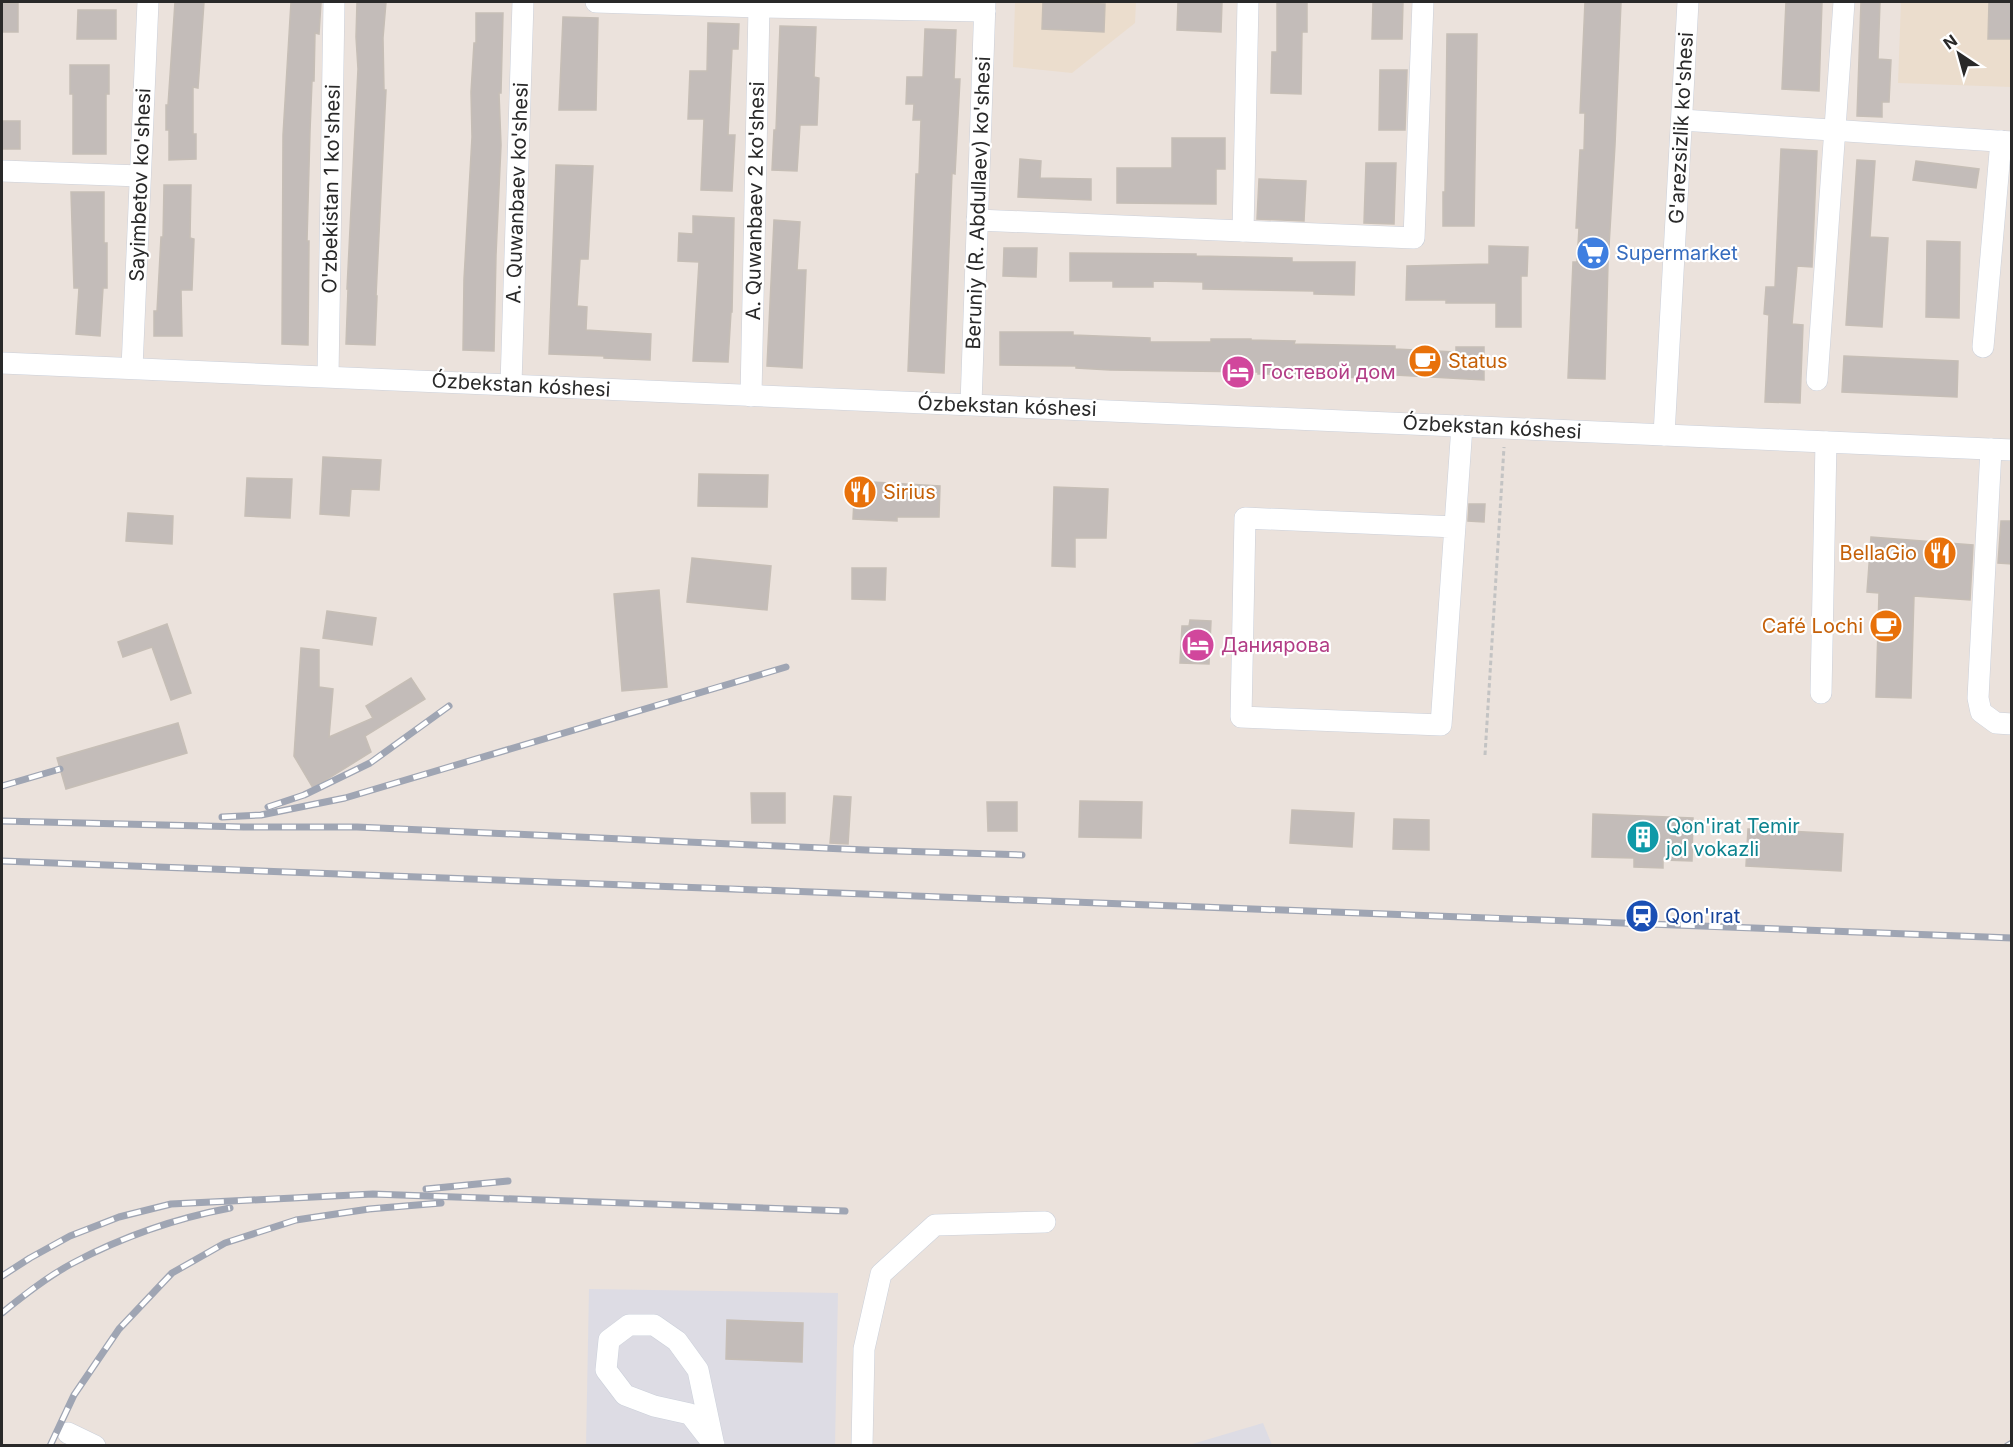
<svg xmlns="http://www.w3.org/2000/svg" width="2013" height="1447" viewBox="0 0 2013 1447" font-family="Inter,sans-serif">
<rect width="100%" height="100%" fill="#ebe2dc"/>
<g fill="#dddce4">
<polygon points="589,1289 838,1293 835,1445 586,1446"/>
<polygon points="1263,1423 1272,1445 1189,1445"/>
</g>
<g fill="#ebddcd">
<polygon points="1015,2 1136,2 1135,23 1072,73 1013,67"/>
<polygon points="1901,2 2011,2 2011,87 1898,83"/>
</g>
<g fill="#c3bcb9" stroke="#c6beb6" stroke-width="1.5">
<polygon points="175,2 204,2 198,88 193,87 193,134 196,134 196,159 169,160 169,130 166,130 166,105 168,105"/>
<polygon points="291,2 321,2 319,34 315,33 314,81 312,81 310,131 307,241 309,241 308,345 282,344 283,135"/>
<polygon points="357,2 386,2 383,38 384,90 386,90 376,296 377,296 375,345 346,344 348,289 347,289 358,69 356,37"/>
<polygon points="1043,2 1105,4 1104,32 1042,29"/>
<polygon points="1178,2 1222,2 1221,32 1177,30"/>
<polygon points="1277,2 1307,2 1307,32 1302,32 1301,94 1271,93 1272,52 1277,52"/>
<polygon points="1373,2 1403,2 1402,39 1372,39"/>
<polygon points="1585,2 1621,2 1615,145 1608,263 1605,379 1568,378 1573,262 1577,262 1579,228 1576,228 1580,150 1584,150 1585,113 1580,113"/>
<polygon points="1786,2 1822,2 1819,91 1782,89"/>
<polygon points="1861,2 1880,2 1878,59 1891,60 1889,102 1882,102 1882,117 1857,116"/>
<polygon points="1989,2 2012,2 2012,39 1988,39"/>
<rect x="2" y="3" width="16" height="29"/>
<polygon points="78,10 116,10 116,39 77,39"/>
<polygon points="476,13 503,13 501,93 499,93 501,145 496,255 494,351 463,350 464,279 472,137 471,92 474,43 476,43"/>
<polygon points="563,17 598,18 596,110 559,110"/>
<polygon points="708,23 739,24 738,49 732,49 728,135 735,135 732,191 701,190 704,119 688,119 690,71 707,71"/>
<polygon points="780,26 816,27 814,77 819,78 817,125 800,125 797,171 772,170 774,130 776,130"/>
<polygon points="925,29 956,30 954,79 960,79 955,174 952,173 944,373 908,371 916,174 919,174 921,120 913,120 914,104 906,104 907,77 923,77"/>
<polygon points="1447,34 1477,34 1474,226 1443,226 1443,192 1445,192"/>
<polygon points="70,65 109,65 109,94 106,94 106,154 73,154 73,94 70,94"/>
<polygon points="1380,70 1407,70 1405,130 1379,130"/>
<rect x="2" y="121" width="18" height="28"/>
<polygon points="1172,138 1225,138 1225,169 1216,169 1216,204 1117,203 1117,168 1172,168"/>
<polygon points="1781,149 1817,151 1812,267 1797,266 1792,324 1803,325 1800,403 1765,402 1769,315 1764,314 1766,287 1775,287"/>
<polygon points="1020,159 1041,161 1040,178 1091,179 1091,200 1018,197"/>
<polygon points="1857,160 1875,161 1870,237 1888,238 1882,327 1846,325"/>
<polygon points="1916,161 1979,169 1976,188 1913,180"/>
<polygon points="1366,163 1396,163 1394,224 1364,223"/>
<polygon points="556,165 593,166 588,259 580,259 577,306 587,307 586,330 651,334 650,360 604,358 604,356 549,354"/>
<polygon points="1259,179 1306,181 1304,221 1257,219"/>
<polygon points="164,185 191,185 190,238 194,239 192,290 181,290 182,336 154,336 154,311 157,311 161,237 163,237"/>
<polygon points="71,192 104,192 104,243 107,243 107,288 103,288 100,336 76,334 79,288 74,288"/>
<polygon points="693,216 734,218 732,312 731,312 728,362 693,361 699,262 678,261 679,233 693,234"/>
<polygon points="774,220 800,222 797,270 806,270 802,368 767,366"/>
<polygon points="1927,241 1960,242 1959,318 1926,317"/>
<polygon points="1489,246 1528,247 1527,276 1521,276 1521,327 1496,327 1496,303 1446,303 1446,300 1406,300 1407,266 1489,264"/>
<polygon points="1004,248 1037,248 1036,277 1003,276"/>
<polygon points="1070,253 1196,254 1196,256 1292,258 1292,262 1355,262 1354,295 1314,294 1314,291 1203,289 1203,282 1153,281 1153,287 1113,287 1113,281 1070,281"/>
<polygon points="1000,332 1073,332 1073,335 1150,338 1150,342 1211,342 1211,339 1251,339 1251,340 1295,341 1294,344 1395,346 1395,349 1456,352 1456,347 1484,347 1484,380 1395,375 1395,378 1300,377 1300,374 1258,374 1258,372 1110,370 1076,368 1076,366 1000,365"/>
<polygon points="1844,356 1958,361 1957,397 1842,392"/>
<polygon points="323,457 381,460 379,490 351,489 349,516 320,514"/>
<polygon points="699,474 768,475 767,507 698,506"/>
<polygon points="247,478 292,479 290,518 245,516"/>
<polygon points="855,481 940,486 939,517 897,517 897,521 853,519"/>
<polygon points="1054,487 1108,489 1106,538 1075,538 1075,567 1052,566"/>
<polygon points="1469,504 1485,504 1484,522 1468,521"/>
<polygon points="128,513 173,516 172,544 126,541"/>
<polygon points="2001,521 2012,521 2012,564 1998,563"/>
<polygon points="1871,537 1973,545 1970,600 1914,596 1911,698 1876,697 1879,593 1867,592"/>
<polygon points="692,558 771,566 767,610 687,602"/>
<polygon points="852,568 886,568 885,600 852,599"/>
<polygon points="659,590 667,687 622,691 614,594"/>
<polygon points="327,611 376,618 372,645 323,638"/>
<polygon points="1190,620 1211,621 1209,664 1180,663 1182,626 1189,626"/>
<polygon points="167,624 191,693 171,700 152,647 123,657 118,642"/>
<polygon points="301,648 319,650 319,687 333,689 329,737 373,718 366,706 411,678 425,699 365,736 371,752 313,788 294,756"/>
<polygon points="178,723 187,753 66,789 57,758"/>
<polygon points="751,793 785,793 785,823 752,823"/>
<polygon points="834,796 851,797 848,844 830,843"/>
<polygon points="1080,801 1142,802 1141,838 1079,837"/>
<polygon points="987,802 1017,802 1017,831 988,831"/>
<polygon points="1292,810 1354,813 1352,847 1290,843"/>
<polygon points="1593,814 1693,818 1692,861 1663,860 1663,868 1634,867 1634,858 1592,857"/>
<polygon points="1394,819 1429,820 1429,850 1393,849"/>
<polygon points="1748,829 1843,834 1841,871 1746,866"/>
<polygon points="727,1320 803,1323 802,1362 726,1359"/>
</g>
<g fill="none" stroke-linecap="round" stroke-linejoin="round">
<g stroke="#cbd0da" stroke-width="22">
<g id="minor">
<polyline points="596,2 759,7 985,11"/>
<polyline points="1682,120 2012,142"/>
<polyline points="2,171 140,176"/>
<polyline points="977,220 1414,238 1423,2"/>
<polyline points="1243,231 1248,2"/>
<polyline points="1983,347 2001,141"/>
<polyline points="2,363 2012,450"/>
<polyline points="132,368 148,2"/>
<polyline points="328,376 334,2"/>
<polyline points="1817,380 1844,2"/>
<polyline points="511,384 523,2"/>
<polyline points="751,396 759,7"/>
<polyline points="971,404 985,2"/>
<polyline points="1664,435 1688,2"/>
<polyline points="1991,449 1978,698 1981,712 1996,723 2012,724"/>
<polyline points="1455,527 1245,518 1241,717 1441,725 1462,426"/>
<polyline points="1821,693 1826,442"/>
<polyline points="68,1433 95,1446"/>
<polyline points="714,1445 690,1414 654,1406 625,1395 606,1370 609,1340 629,1325 654,1325 677,1341 698,1370 714,1446"/>
<polyline points="862,1446 864,1349 881,1274 935,1225 1045,1222"/>
</g>
</g>
<polyline stroke="#c3c3c3" stroke-width="3" stroke-dasharray="4.5 3" stroke-linecap="butt" points="1485,755 1504,447"/>
<use href="#minor" stroke="#fff" stroke-width="21"/>
<g stroke="#9fa5b3" stroke-width="7">
<g id="rail">
<polyline points="2,786 60,769"/>
<polyline points="268,807 304,795 370,763 449,706"/>
<polyline points="222,817 261,815 345,798 786,667"/>
<polyline points="2,821 244,827 357,827 866,850 1022,855"/>
<polyline points="2,861 2012,938"/>
<polyline points="426,1189 508,1181"/>
<polyline points="2,1276 30,1258 70,1236 119,1217 171,1204 373,1194 845,1211"/>
<path d="M2 1313C24 1295 48 1276 73 1263 122 1237 177 1218 230 1208"/>
<polyline points="50,1446 74,1395 119,1329 172,1273 225,1243 296,1220 369,1209 441,1203"/>
<polyline points="2007,1446 2012,1443"/>
</g>
</g>
<use href="#rail" stroke="#fff" stroke-width="4.5" stroke-dasharray="14" stroke-linecap="butt"/>
</g>
<defs>
<g id="supermarket-disc" transform="scale(1.725)"><circle r="9.5" fill="#3f7fe0" stroke="#fff"/><path d="M-6-5.5h2.5l.6 2H6L4.5 2H-2.5L-4.4-4H-6ZM-1.5 3.2a1.3 1.3 0 1 0 .1 0ZM3 3.2a1.3 1.3 0 1 0 .1 0Z" fill="#fff"/></g>
<g id="cafe-disc" transform="scale(1.725)"><circle r="9.5" fill="#e8710a" stroke="#fff"/><path d="M-5.5-4.5H6V0H3Q3 3.5 0 3.5H-2.5Q-5.5 3.5-5.5 0ZM3-3.2v2h1.7v-2ZM-6 4.5H4V6H-6Z" fill="#fff"/></g>
<g id="hotel-disc" transform="scale(1.725)"><circle r="9.5" fill="#d1479c" stroke="#fff"/><path d="M-6-4.5h1.5V1H6V5H4.5V3h-9V5H-6ZM-4 0a1.8 1.8 0 1 1 3.6 0ZM.5 0V-2.5h3Q6-2.5 6 0Z" fill="#fff"/></g>
<g id="restaurant-disc" transform="scale(1.725)"><circle r="9.5" fill="#e8710a" stroke="#fff"/><path d="M-5-6h1v4h1v-4h1v4h1v-4h1v5L-1.5 .5V6h-2V.5L-5-1ZM5-6V6H3V1.5H1.5Q1.5-4 5-6Z" fill="#fff"/></g>
<g id="building-disc" transform="scale(1.725)"><circle r="9.5" fill="#0f9aa8" stroke="#fff"/><path d="M-4-6H4V6H1V3H-1V6H-4ZM-2.5-4.3h1.7v1.8h-1.7ZM.8-4.3h1.7v1.8H.8ZM-2.5-1h1.7V.8h-1.7ZM.8-1h1.7V.8H.8Z" fill="#fff"/></g>
<g id="station-disc" transform="scale(1.725)"><circle r="9.5" fill="#1a4fb4" stroke="#fff"/><path d="M-3-6H3Q5-6 5-4V2Q5 4 3 4L4.5 6H3L1.5 4h-3L-3 6H-4.5L-3 4Q-5 4-5 2V-4Q-5-6-3-6ZM-3.5-4v3h7v-3ZM-3.5 1v1.5H-2V1ZM2 1v1.5H3.5V1Z" fill="#fff"/></g>
</defs>
<g fill-rule="evenodd">
<use href="#supermarket-disc" x="1593" y="253"/>
<use href="#cafe-disc" x="1425" y="361"/>
<use href="#hotel-disc" x="1238" y="372"/>
<use href="#restaurant-disc" x="860" y="492"/>
<use href="#restaurant-disc" x="1940" y="553"/>
<use href="#cafe-disc" x="1886" y="626"/>
<use href="#hotel-disc" x="1198" y="645"/>
<use href="#building-disc" x="1643" y="837"/>
<use href="#station-disc" x="1642" y="916"/>
</g>
<g text-anchor="middle" dominant-baseline="central" stroke-width="4.5" stroke-linejoin="round" paint-order="stroke">
<g font-size="20" fill="#292929" stroke="#fff">
<text transform="translate(1681 128) rotate(-87)">G'arezsizlik ko'shesi</text>
<text transform="translate(140 185) rotate(-88)">Sayimbetov ko'shesi</text>
<text transform="translate(331 189) rotate(-89)">O'zbekistan 1 ko'shesi</text>
<text transform="translate(517 193) rotate(-88)">A. Quwanbaev ko'shesi</text>
<text transform="translate(755 201) rotate(-89)">A. Quwanbaev 2 ko'shesi</text>
<text transform="translate(978 203) rotate(-88)">Beruniy (R. Abdullaev) ko'shesi</text>
<text transform="translate(521 385) rotate(3)">Ózbekstan kóshesi</text>
<text transform="translate(1007 406) rotate(2)">Ózbekstan kóshesi</text>
<text transform="translate(1492 427) rotate(3)">Ózbekstan kóshesi</text>
</g>
<g font-size="20" fill="#366cbe" stroke="#fff" text-anchor="start">
<text x="1616" y="253">Supermarket</text>
</g>
<g font-size="20" fill="#c56008" stroke="#fff" text-anchor="start">
<text x="1448" y="361">Status</text>
<text x="883" y="492">Sirius</text>
<text x="1917" y="553" text-anchor="end">BellaGio</text>
<text x="1863" y="626" text-anchor="end">Café Lochi</text>
</g>
<g font-size="20" fill="#b23c85" stroke="#fff" text-anchor="start">
<text x="1261" y="372">Гостевой дом</text>
<text x="1221" y="645">Даниярова</text>
</g>
<g font-size="20" fill="#0d838f" stroke="#fff" text-anchor="start">
<text x="1666" y="826">Qon'irat Temir<tspan x="1666" dy="23">jol vokazli</tspan></text>
</g>
<g font-size="20" fill="#164399" stroke="#fff" text-anchor="start">
<text x="1665" y="916">Qon'ırat</text>
</g>
</g>
<rect width="2013" height="1447" fill="none" stroke="#292929" stroke-width="6"/>
<g transform="translate(1959 54) rotate(324)" stroke="#ffffff" stroke-width="4.5" paint-order="stroke">
<path d="M0-4.5L10 22L0 15L-10 22Z" fill="#292929"/>
<text y="-9" font-size="16" font-weight="bold" text-anchor="middle" fill="#292929">N</text>
</g>
</svg>
